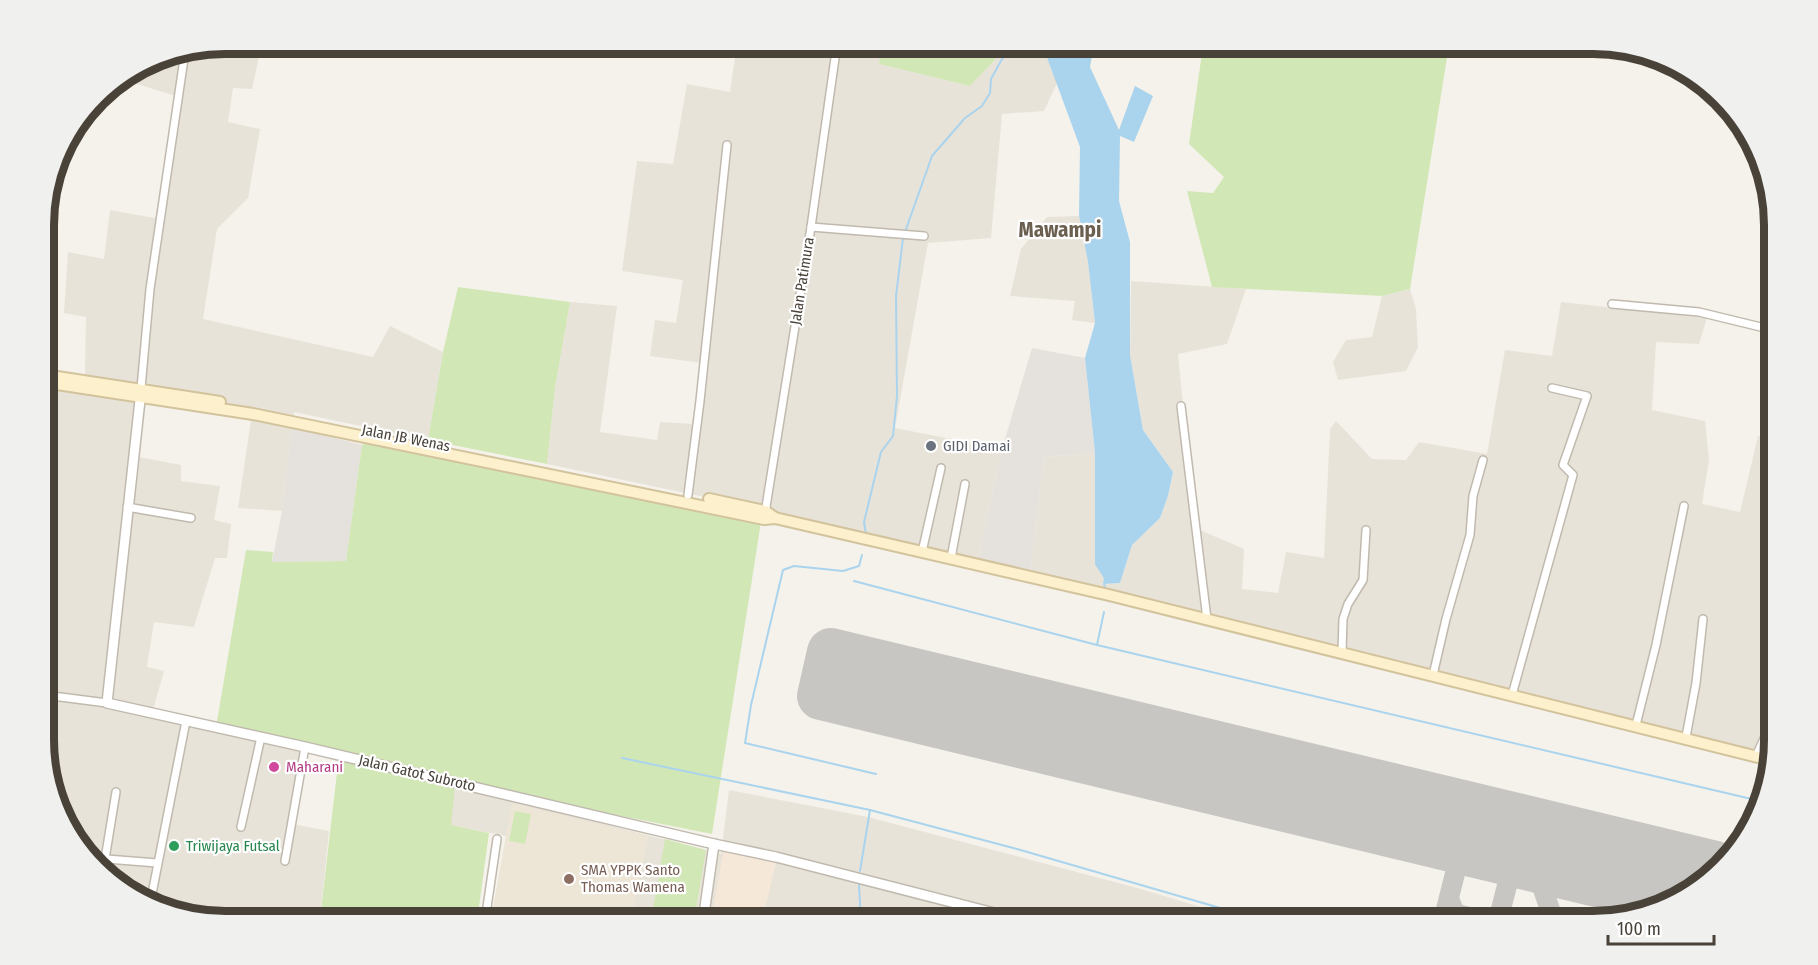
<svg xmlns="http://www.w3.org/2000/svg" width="1818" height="965" viewBox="0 0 1818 965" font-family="'Fira Sans Condensed',sans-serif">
<rect width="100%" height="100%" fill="#f5f2eb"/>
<g fill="#e8e3d9">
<polygon points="225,44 262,44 252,89 233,88 228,122 260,129 248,198 217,229 203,319 373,357 390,326 443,352 428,440 294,412 282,511 238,508 252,413 138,390 134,456 181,465 181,481 220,486 214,520 231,524 227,558 215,558 194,627 154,622 147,667 164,671 152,713 305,747 292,824 329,831 320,919 331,921 225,921 145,903 74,841 45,764 44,383 87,388 85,375 86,317 64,313 68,252 104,259 110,210 160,219 179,97 121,79 156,57"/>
<polygon points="737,44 881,44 879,64 970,86 1010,44 1042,44 1057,83 1044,111 1002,114 991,238 928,243 895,428 1002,449 978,561 762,509 547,464 555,388 570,302 617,306 600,432 657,440 660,422 694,424 702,363 650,356 655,320 676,323 683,280 622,271 637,161 673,164 687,84 730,92"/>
<polygon points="1079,216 1088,262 1095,323 1072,320 1075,301 1010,296 1021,249 1047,217"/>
<polygon points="1131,281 1246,289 1227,344 1178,354 1195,528 1244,549 1242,589 1278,593 1286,552 1324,558 1330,429 1336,421 1372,459 1406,460 1419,442 1487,454 1505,350 1552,356 1561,302 1707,318 1699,344 1656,342 1652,410 1705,421 1709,460 1702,504 1740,512 1758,436 1774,438 1774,740 1771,753 1638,724 1509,689 1030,573 1044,457 1095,453 1095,536 1105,578 1104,584 1120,583 1132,545 1160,518 1168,496 1173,472 1143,430 1130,355"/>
<polygon points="1410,289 1416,309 1418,347 1406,371 1338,380 1333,362 1346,340 1372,337 1382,296"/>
<polygon points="455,786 721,854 729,790 868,817 1141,889 1247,921 491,921 506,836 450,825"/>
</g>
<polygon fill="#f5e8d8" points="724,848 777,859 762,921 711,921"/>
<g fill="#e5e1dc">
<polygon points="1032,348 1085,358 1095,453 1044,457 1030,573 978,561 1002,449"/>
<polygon points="292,427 362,445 346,561 272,562 282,511"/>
</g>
<polygon fill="#ede6d6" points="512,803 648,836 631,921 491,921"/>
<g fill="#d2e7b6">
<polygon points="881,44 1010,44 970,86 879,64"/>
<polygon points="1210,44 1304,44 1318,56 1323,44 1449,45 1410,289 1382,296 1212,287 1187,191 1213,193 1224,177 1189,144 1203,46"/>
<polygon points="458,287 570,302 555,388 547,464 428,440 443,352"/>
<polygon points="367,442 761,522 712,834 566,805 455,786 451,825 489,833 477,921 331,921 320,919 339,755 216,727 246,550 273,552 272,562 346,561 362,445"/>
<polygon points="515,811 531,814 525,844 509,841"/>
<polygon points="665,839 706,850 694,921 651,921"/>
</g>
<polygon fill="#aad4ee" points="1042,44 1094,44 1090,67 1119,130 1135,86 1153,96 1134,142 1120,136 1119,201 1130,242 1130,355 1143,430 1173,472 1168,496 1160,518 1132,545 1120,583 1104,584 1105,578 1095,564 1095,453 1085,358 1095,323 1088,262 1079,216 1080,147"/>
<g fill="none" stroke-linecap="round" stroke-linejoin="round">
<g stroke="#aad4ee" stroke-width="2">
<polyline points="905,232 932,156 965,118 982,106 990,93 991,79 1002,59 1016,44"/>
<polyline points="866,534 864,522 881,452 893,436 897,396 896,296 903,238"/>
<polyline points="862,555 859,566 843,571 794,566 783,570 751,705 745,743 876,774"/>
<polyline points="1096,564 1105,578 1104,584 1106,590"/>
<polyline points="854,581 1097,645 1760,801"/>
<polyline points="1097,645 1104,612"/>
<polyline points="622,758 870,810 1017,849 1265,921"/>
<polyline points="860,871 870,810"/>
<polyline points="859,885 861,921"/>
</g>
<g stroke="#c7c6c2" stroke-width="20">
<polyline points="1525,844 1539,878 1554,921"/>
<polyline points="1650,874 1661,877 1673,886 1672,895 1668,899"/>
<path d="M1539 878C1541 862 1550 855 1566 854"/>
<polyline points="1449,899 1455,913 1461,915 1485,921 1491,921 1500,913"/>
<path d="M1671 899C1680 890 1687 885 1699 884"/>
<polyline points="1443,921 1466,830"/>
<polyline points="1498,921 1518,842"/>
</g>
<polyline stroke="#c7c6c2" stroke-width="48" points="1667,900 821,696 831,652 1716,865"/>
<g stroke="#c0b9ae" stroke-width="10">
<g id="minor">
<polyline points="811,227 924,236"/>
<polyline points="1612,304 1699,312 1773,330"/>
<polyline points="141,388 150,289 185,52"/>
<polyline points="1181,406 1207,619"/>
<polyline points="688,495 700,401 727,145"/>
<polyline points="127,507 191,518"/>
<polyline points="765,513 811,227 837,44"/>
<polyline points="922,552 941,468"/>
<polyline points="951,558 965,484"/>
<polyline points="1342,652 1343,619 1348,604 1363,580 1366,530"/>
<polyline points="1433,675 1446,619 1470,535 1473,496 1483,460"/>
<polyline points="45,695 107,703"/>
<polyline points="1512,695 1573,475 1563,465 1587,396 1552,388"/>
<polyline points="1636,725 1656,645 1684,506"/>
<polyline points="1686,737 1696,683 1703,619"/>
<polyline points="1756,756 1774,717"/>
<polyline points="241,827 261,737"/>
<polyline points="94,858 157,863"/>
<polyline points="105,859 116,792"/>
<polyline points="285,861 305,747"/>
<polyline points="150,904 186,721"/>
<polyline points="485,921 497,839"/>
</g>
</g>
<g stroke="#c0b9ae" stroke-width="12">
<g id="tertiary">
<polyline points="141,391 107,703 305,747 714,844 776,857 1025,921"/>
<polyline points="703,921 714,844"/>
</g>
</g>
<g stroke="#d3c39c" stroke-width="14">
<g id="secondary">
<polyline points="44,375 220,402"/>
<polyline points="44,382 253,414 764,519 775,518 1109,595 1770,760"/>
<polyline points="709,499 765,511 775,518"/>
</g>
</g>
<use href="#minor" stroke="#fff" stroke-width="7"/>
<use href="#tertiary" stroke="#fff" stroke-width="9"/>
<use href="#secondary" stroke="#fdf0cd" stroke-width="10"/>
</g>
<circle fill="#6b7280" stroke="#fff" stroke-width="2" cx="931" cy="446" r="6"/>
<circle fill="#d1479c" stroke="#fff" stroke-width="2" cx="274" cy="767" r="6"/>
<circle fill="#2e9e5b" stroke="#fff" stroke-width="2" cx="174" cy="846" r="6"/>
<circle fill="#8d6e63" stroke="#fff" stroke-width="2" cx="569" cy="879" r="6"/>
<g text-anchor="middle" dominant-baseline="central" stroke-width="4.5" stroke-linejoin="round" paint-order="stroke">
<g font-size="15" fill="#494239" stroke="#fff">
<text transform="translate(802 281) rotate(-81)">Jalan Patimura</text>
<text transform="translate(406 438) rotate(11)">Jalan JB Wenas</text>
<text transform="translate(417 773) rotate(13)">Jalan Gatot Subroto</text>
</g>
<g font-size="15" fill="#5b616d" stroke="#fff" text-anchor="start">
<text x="943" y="446">GIDI Damai</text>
</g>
<g font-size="15" fill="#b23c85" stroke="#fff" text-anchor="start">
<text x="286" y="767">Maharani</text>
</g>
<g font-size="15" fill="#27864d" stroke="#fff" text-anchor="start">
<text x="186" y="846">Triwijaya Futsal</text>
</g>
<g font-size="15" fill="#785e54" stroke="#fff" text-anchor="start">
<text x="581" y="870">SMA YPPK Santo<tspan x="581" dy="17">Thomas Wamena</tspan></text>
</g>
<g font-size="21" font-weight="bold" fill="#6b6050" stroke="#fff">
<text x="1060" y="230">Mawampi</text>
</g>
</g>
<path d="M0 0H1818V965H0ZM225 54H1593A171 171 0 0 1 1764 225V740A171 171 0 0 1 1593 911H225A171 171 0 0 1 54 740V225A171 171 0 0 1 225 54Z" fill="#f0f0ef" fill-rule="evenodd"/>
<path fill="none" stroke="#494239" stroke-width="8" d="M225 54H1593A171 171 0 0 1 1764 225V740A171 171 0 0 1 1593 911H225A171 171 0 0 1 54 740V225A171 171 0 0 1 225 54Z"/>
<path d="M1608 935v9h106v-9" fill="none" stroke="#494239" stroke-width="3"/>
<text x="1617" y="935" font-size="18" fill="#494239" stroke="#ffffff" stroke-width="4.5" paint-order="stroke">100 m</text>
</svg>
